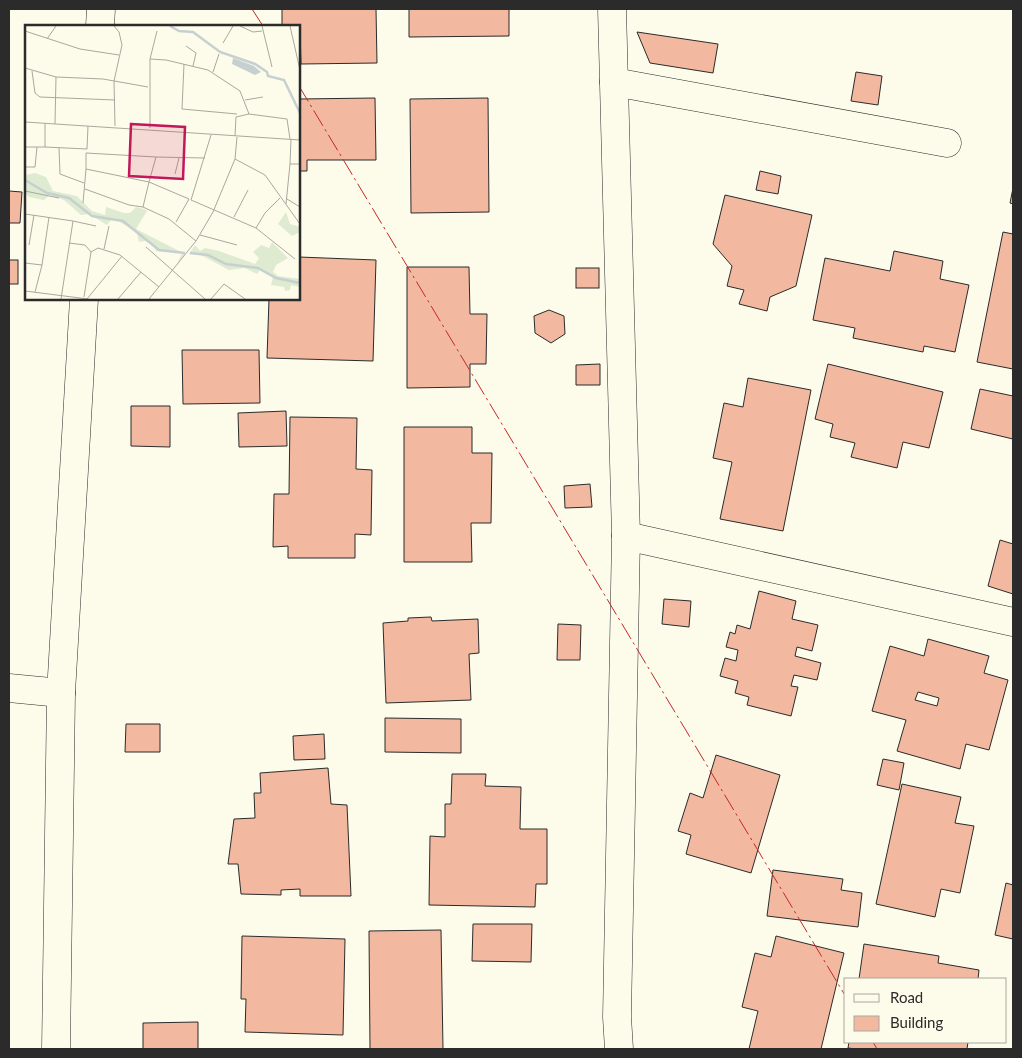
<svg xmlns="http://www.w3.org/2000/svg" width="1022" height="1058" viewBox="0 0 1022 1058" font-family="Lato,sans-serif">
<rect width="100%" height="100%" fill="#fdfbea"/>
<g fill="#f2b8a0" stroke="#2b2b2b" fill-rule="evenodd">
<polygon points="282,9 376,9 377,63 301,64 300,30 299,30 299,26 282,26"/>
<polygon points="409,9 509,9 509,36 409,37"/>
<polygon points="637,32 718,44 713,73 650,63"/>
<polygon points="856,72 882,76 878,105 851,101"/>
<polygon points="375,98 376,160 307,160 307,171 299,171 299,99"/>
<polygon points="488,98 489,212 411,213 410,99"/>
<polygon points="760,171 781,176 778,194 756,190"/>
<polygon points="1013,188 1013,204 1010,203"/>
<polygon points="9,191 22,192 20,223 9,223"/>
<polygon points="725,195 812,215 796,286 770,297 767,311 739,304 744,290 727,286 732,266 713,244"/>
<polygon points="1003,232 1013,234 1013,369 977,362"/>
<polygon points="894,251 943,261 940,279 969,285 955,352 924,346 923,352 853,338 855,328 813,320 825,258 890,271"/>
<polygon points="299,257 376,260 373,361 267,358 269,299 299,299"/>
<rect x="9" y="260" width="9" height="24"/>
<polygon points="407,267 469,267 470,314 487,314 486,364 470,364 470,387 407,388"/>
<rect x="576" y="268" width="23" height="20"/>
<polygon points="549,310 564,316 565,334 551,343 535,333 534,316"/>
<polygon points="182,350 259,350 260,403 183,404"/>
<polygon points="600,364 600,385 576,385 576,365"/>
<polygon points="828,364 943,392 929,448 903,442 897,468 851,457 855,443 830,437 833,424 815,419"/>
<polygon points="748,378 811,390 783,531 720,519 732,462 713,458 724,403 743,407"/>
<polygon points="980,389 1013,396 1013,439 971,429"/>
<polygon points="131,406 170,406 170,447 131,446"/>
<polygon points="286,411 287,446 239,447 238,413"/>
<polygon points="290,417 357,418 356,469 372,470 371,535 355,534 355,558 288,558 288,546 273,547 274,494 289,494"/>
<polygon points="404,427 472,427 472,453 492,453 491,523 471,523 472,562 404,562"/>
<polygon points="590,484 592,507 565,508 564,486"/>
<polygon points="1000,540 1013,544 1013,594 988,586"/>
<polygon points="759,591 796,601 792,619 818,625 812,651 797,647 795,656 821,663 817,680 794,675 791,686 798,687 791,716 747,705 749,697 735,693 738,681 720,676 725,658 736,661 738,650 726,647 730,632 735,634 737,625 750,629"/>
<polygon points="664,599 691,601 689,627 662,624"/>
<polygon points="431,617 432,621 478,619 479,653 469,654 471,700 386,703 383,623 408,621 408,618"/>
<polygon points="558,624 581,625 580,660 557,660"/>
<path d="M928 639 989 656 984 673 1008 680 989 750 966 744 960 769 897 751 906 720 872 711 890 646 924 656ZM918 692 939 698 937 706 915 700Z"/>
<polygon points="385,718 461,719 461,753 385,752"/>
<polygon points="126,724 160,724 160,752 125,752"/>
<polygon points="324,734 325,759 294,760 293,736"/>
<polygon points="716,755 780,775 751,873 686,854 691,835 678,831 690,793 703,798"/>
<polygon points="883,759 904,763 899,790 877,785"/>
<polygon points="328,768 331,804 347,805 351,896 300,896 300,889 281,890 281,895 241,894 238,864 228,864 234,819 255,818 254,793 261,793 260,773"/>
<polygon points="452,774 486,774 485,786 521,787 520,829 547,829 547,884 536,884 535,907 429,905 430,836 445,837 445,804 451,804"/>
<polygon points="902,784 961,797 955,823 974,826 960,893 941,889 935,917 876,904"/>
<polygon points="773,870 843,879 841,890 862,893 858,927 767,916"/>
<polygon points="1006,883 1013,885 1013,939 995,935"/>
<polygon points="473,924 532,924 531,962 472,961"/>
<polygon points="441,930 443,1049 370,1049 369,931"/>
<polygon points="242,936 345,939 343,1035 245,1032 246,999 241,999"/>
<polygon points="776,936 844,953 821,1049 749,1049 758,1011 742,1007 755,953 771,957"/>
<polygon points="864,944 939,956 938,963 979,970 978,979 859,979"/>
<polygon points="198,1022 198,1049 143,1049 143,1023"/>
<polygon points="849,1042 968,1042 967,1049 856,1049 848,1048"/>
</g>
<g fill="none" stroke-linecap="round" stroke-linejoin="round">
<g stroke="#2b2b2b" stroke-width="29">
<g id="minor">
<polyline points="612,9 626,536 1013,622"/>
<polyline points="100,26 101,9"/>
<polyline points="614,82 947,143"/>
<polyline points="9,688 61,693"/>
<polyline points="56,1049 61,693 84,299"/>
<polyline points="619,1049 617,1017 626,536"/>
</g>
</g>
<use href="#minor" stroke="#fdfbea" stroke-width="28"/>
<g stroke="#c62828" stroke-width="1" stroke-dasharray="18 4 2.5 4" stroke-linecap="butt">
<polyline points="252,9 263,26"/>
<polyline points="299,86 846,997"/>
<polyline points="873,1042 877,1049"/>
</g>
</g>
<g transform="translate(25 25)">
<rect width="275" height="275" fill="#fdfbea"/>
<path d="M10 148 21 152 28 166 52 171 67 186 80 190 81 182 99 188H105L111 182 119 184 122 186 111 204 160 229 151 241 157 228 131 226 129 221 121 216 114 217 112 208 92 195 87 194 82 200 64 189 56 190 39 175 25 170 19 175 4 172 0 168V150ZM261 187 265 199 275 202V207L267 211 253 199ZM247 217 263 233 251 240 248 247 253 251 275 254V262L266 260 265 265 260 266 259 262 246 260 248 252 235 245 232 249 220 243 204 245 176 230 164 229 170 220 175 226 180 223 194 226 230 239 234 233 228 227 236 220 244 223Z" fill="#deebd1"/>
<path d="M208 33 229 41 236 47 230 50 207 39Z" fill="#c7d0d0"/>
<path fill="none" stroke="#c7d0d0" stroke-width="2.5" d="M145 1 154 6 168 7 195 27 230 39 242 47 243 51 259 55 275 88M0 155 22 168 44 173 67 191 98 196 134 225 160 228M165 228 183 230 201 239 233 243 251 253 275 258"/>
<path fill="none" stroke="#a9a89e" stroke-width="1" d="M89 1 94 7 97 20 89 56 90 101M215 1 228 7 237 6M237 1 247 42M265 1 275 45M0 6 55 24 94 30M22 14 31 1M198 18 208 1M161 21 171 28 168 41M125 34 132 6M159 39 157 84 212 89M0 43 31 52 78 54 123 62M7 46 10 68 15 72 90 75M188 47 194 29M220 75 238 72M224 89 262 94 265 114M0 97 275 115M20 99V122L62 124M30 99 31 52M125 103V34L141 35 183 45 215 66 224 89 211 92 210 111M186 110 166 175 231 203 240 188 255 173M0 122H20M34 123 35 149 59 158M62 124 63 101M210 134 240 150 275 199M265 139 266 114M0 142H10L12 122M150 149 154 133M60 164 104 180 118 182 144 194 171 216M0 166 34 173M262 174 275 182M58 178 61 144M261 179 265 139H275M118 182 124 157 61 144V128L131 132M0 189 48 196 36 274M209 192 223 165M48 196 71 201M151 197 164 174 124 157 131 132 180 133M231 203 270 234M175 210 212 220M44 218 60 220 66 227 59 272M4 220 9 190M121 222 180 274M79 224 84 201M66 227 73 223 95 230 134 262M0 238 17 240 24 192M0 266 63 274M10 267 17 240M62 274 97 231M93 274 116 247M124 274 171 216 188 187 210 134 212 112M186 274 199 259 220 274"/>
<path fill="#c2185b" fill-opacity="0.15" stroke="#c2185b" stroke-width="2.5" d="M106 99 160 102 158 154 104 151Z"/>
<rect width="275" height="275" fill="none" stroke="#2b2b2b" stroke-width="2.5"/>
</g>
<rect width="1022" height="1058" fill="none" stroke="#2b2b2b" stroke-width="20"/>
<rect x="844" y="978" width="162" height="65" fill="#fdfbea" stroke="#a9a89e"/>
<rect x="854" y="994" width="25" height="8" fill="#fdfbea" stroke="#a9a89e"/>
<text x="890" y="1003" font-size="15" fill="#2b2b2b">Road</text>
<rect x="854" y="1016" width="25" height="15" fill="#f2b8a0" stroke="#a9a89e"/>
<text x="890" y="1028" font-size="15" fill="#2b2b2b">Building</text>
</svg>
